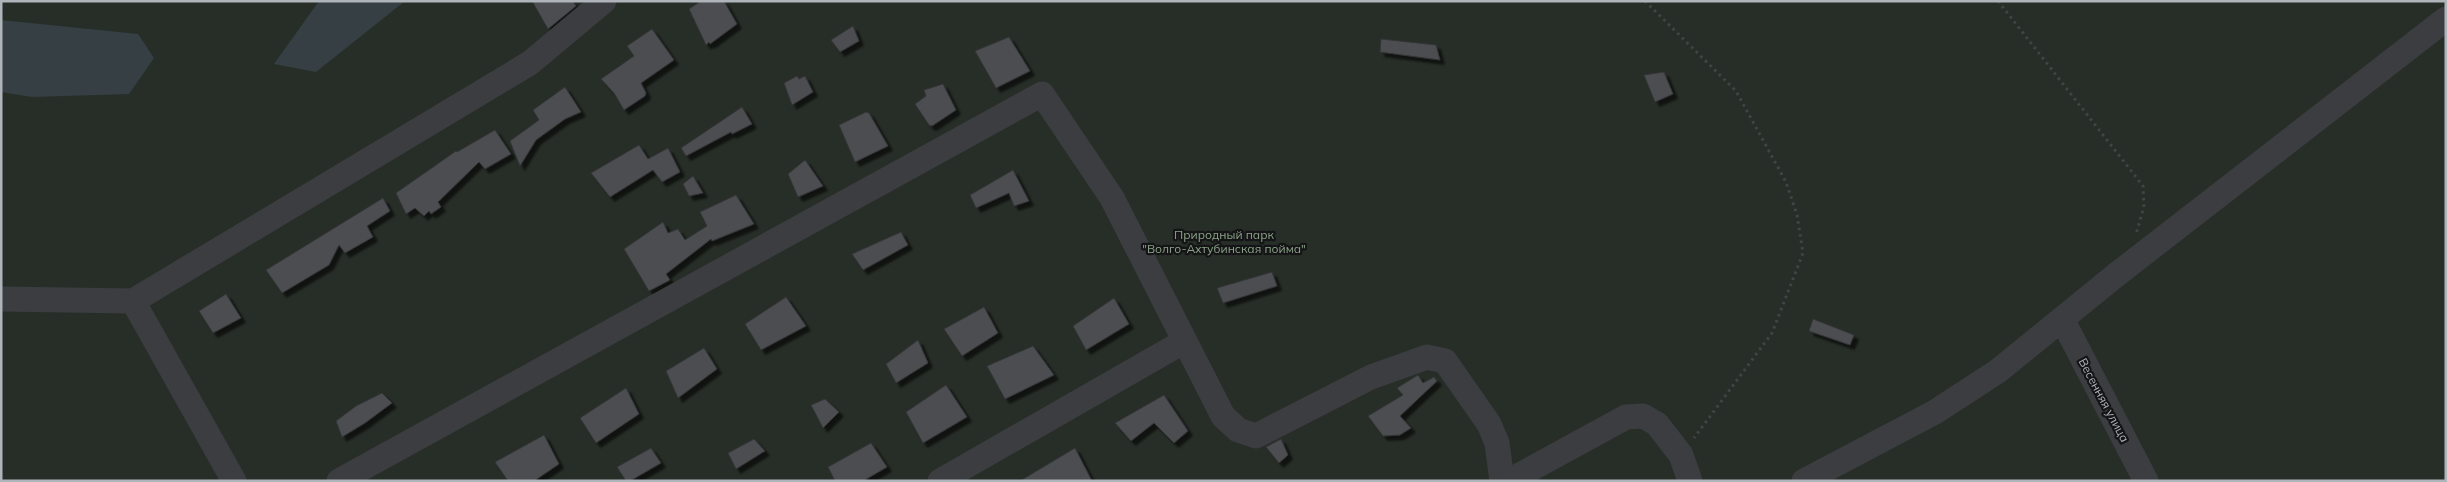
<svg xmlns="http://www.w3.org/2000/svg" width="2447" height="482" viewBox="0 0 2447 482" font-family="Mulish,sans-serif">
<defs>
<filter id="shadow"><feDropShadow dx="4.5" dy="4.5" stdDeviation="1" flood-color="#0009"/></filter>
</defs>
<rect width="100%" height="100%" fill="#1a1b1c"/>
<rect fill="#272e27" x="1" y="1" width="2445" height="480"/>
<g fill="#353f44">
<polygon points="319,1 405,1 316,72 274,64"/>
<polygon points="1,20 138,34 154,58 129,94 32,97 1,92"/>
</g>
<g fill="#4c4e51" stroke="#343538" filter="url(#shadow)">
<polygon points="532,1 573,1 576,6 548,29"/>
<polygon points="701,1 724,1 737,24 710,44 709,42 706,45 689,9"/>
<polygon points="853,26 859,41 840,52 831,40"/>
<polygon points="652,29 674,60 641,83 646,93 645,96 624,110 614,93 601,79 634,56 627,46"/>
<polygon points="1009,37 1030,71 996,88 975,51"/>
<polygon points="1381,39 1436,45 1440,60 1380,52"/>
<polygon points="1664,72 1673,94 1655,102 1644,75"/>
<polygon points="797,76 799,79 805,76 813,92 792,105 784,83"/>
<polygon points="943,84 956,110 932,126 929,125 915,104 926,96 924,90"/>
<polygon points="565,87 581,112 565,119 536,140 520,166 510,141 539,120 533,110"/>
<polygon points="742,107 752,124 732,134 731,132 686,156 681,148"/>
<polygon points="866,112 869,113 888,146 855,162 839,125"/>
<polygon points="495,130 511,154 485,169 479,162 438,202 441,207 431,214 429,211 424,216 415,208 406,214 396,193 456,151 457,152"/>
<polygon points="639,145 648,159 668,148 680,172 662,182 653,170 610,197 591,173"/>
<polygon points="805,160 823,186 798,197 788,174"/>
<polygon points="1013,170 1029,201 1014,206 1009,193 976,208 970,195"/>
<polygon points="693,176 703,193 689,196 683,184"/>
<polygon points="736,195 754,224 712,241 711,239 666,274 670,280 649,291 624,249 663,222 668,233 678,229 685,240 707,226 700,212"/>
<polygon points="383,198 390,211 367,226 373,237 345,253 339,245 329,265 282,293 266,270"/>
<polygon points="901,232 908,245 863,270 852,254"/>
<polygon points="1272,272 1277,286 1223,303 1217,288"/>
<polygon points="226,294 241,318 213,333 199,311"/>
<polygon points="786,297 806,326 761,350 745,324"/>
<polygon points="1114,298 1129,324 1086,350 1073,326"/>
<polygon points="984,307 998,333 962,356 944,329"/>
<polygon points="1813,319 1854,335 1850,345 1809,331"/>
<polygon points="918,340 928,363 896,383 886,364"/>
<polygon points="1033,346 1054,375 1005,399 987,366"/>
<polygon points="704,348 717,369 678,398 666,371"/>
<polygon points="1418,375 1423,383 1434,377 1437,381 1400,416 1411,428 1400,435 1383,436 1368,416 1403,395 1397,388"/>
<polygon points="946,385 967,417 923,443 906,412"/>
<polygon points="626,388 639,414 596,443 580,418"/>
<polygon points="382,393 392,403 365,423 342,437 336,421 356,406"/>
<polygon points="1164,395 1188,431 1174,443 1154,423 1131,441 1115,423"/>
<polygon points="825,399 839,412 823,428 811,405"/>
<polygon points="544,435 559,464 534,481 508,481 495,462"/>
<polygon points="754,439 765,451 736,469 728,453"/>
<polygon points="1281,439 1288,455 1279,463 1266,447"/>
<polygon points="871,443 887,467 863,481 835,481 828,467"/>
<polygon points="651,448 661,463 630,481 626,481 617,467"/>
<polygon points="1075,448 1092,481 1020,481"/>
</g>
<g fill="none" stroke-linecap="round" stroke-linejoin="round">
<g stroke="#424448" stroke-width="3" stroke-dasharray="2.5 4" stroke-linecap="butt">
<polyline points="1645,1 1736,91 1786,182 1797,215 1803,253 1772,333 1694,438"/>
<polyline points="1998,1 2143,186 2144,207 2136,234"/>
</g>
<g stroke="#3c3d41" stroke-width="25">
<polyline points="1,299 133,301"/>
<polyline points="2062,319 2146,481"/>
<polyline points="234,481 133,301 530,63 604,1"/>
<polyline points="339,481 1042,94 1112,198 1223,416 1238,430 1256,436 1371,377 1427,357 1445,361 1489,424 1497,443 1502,481"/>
<polyline points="940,481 1183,342"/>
<polyline points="1509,481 1626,417 1643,416 1657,424 1681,455 1690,481"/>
<polyline points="1804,481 1935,412 1998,371 2116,275 2446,19"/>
</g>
</g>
<g text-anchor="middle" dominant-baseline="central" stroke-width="4.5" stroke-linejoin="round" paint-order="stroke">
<g font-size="12" fill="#8aa387" stroke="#151517">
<text x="1224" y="234">Природный парк<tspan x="1224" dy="14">"Волго-Ахтубинская пойма"</tspan></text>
</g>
<g font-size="12" fill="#aeb4ba" stroke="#151517">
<text transform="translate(2104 400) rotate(62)">Весенняя улица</text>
</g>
</g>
<rect width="2447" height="482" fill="none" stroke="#aeb4ba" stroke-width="5"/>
</svg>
